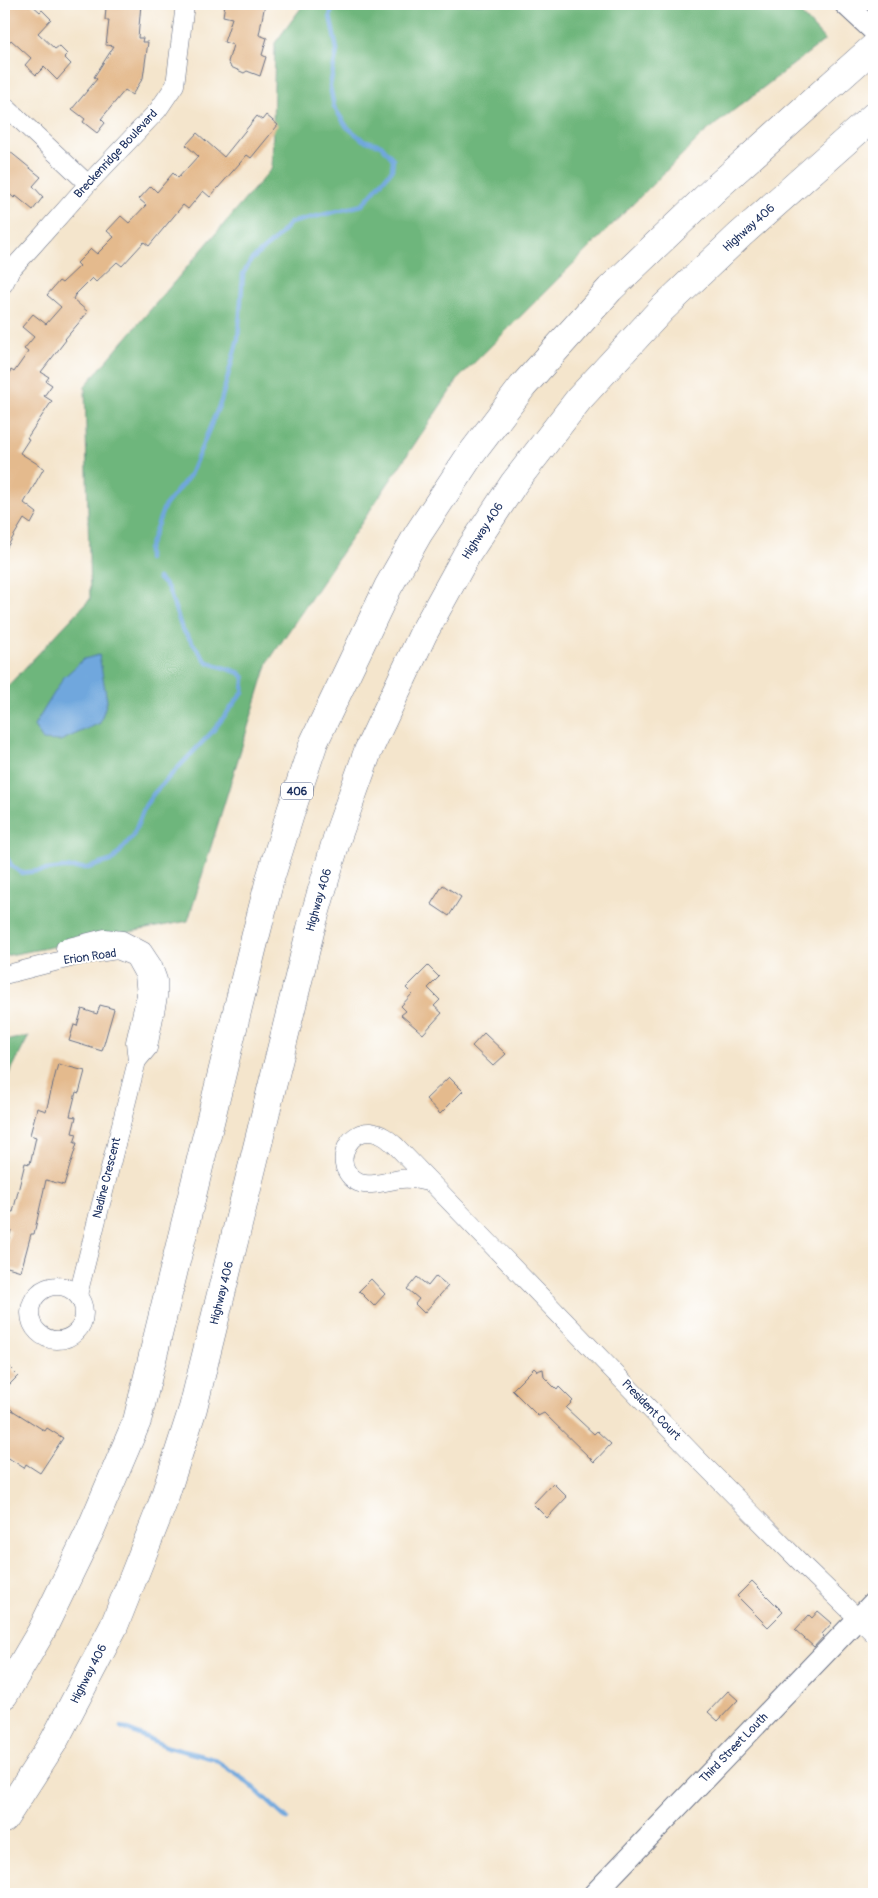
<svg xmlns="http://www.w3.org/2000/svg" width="878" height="1898" viewBox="0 0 878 1898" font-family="Pangolin,sans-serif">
<rect width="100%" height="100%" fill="#fff"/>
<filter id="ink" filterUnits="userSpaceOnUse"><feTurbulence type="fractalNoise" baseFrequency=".02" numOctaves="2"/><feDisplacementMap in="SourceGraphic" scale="10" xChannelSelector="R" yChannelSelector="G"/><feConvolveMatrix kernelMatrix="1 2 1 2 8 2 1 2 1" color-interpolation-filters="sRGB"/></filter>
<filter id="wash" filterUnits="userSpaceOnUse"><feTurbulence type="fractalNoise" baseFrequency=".0096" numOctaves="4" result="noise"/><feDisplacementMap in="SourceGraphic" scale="20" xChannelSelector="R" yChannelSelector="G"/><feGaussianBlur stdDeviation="1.12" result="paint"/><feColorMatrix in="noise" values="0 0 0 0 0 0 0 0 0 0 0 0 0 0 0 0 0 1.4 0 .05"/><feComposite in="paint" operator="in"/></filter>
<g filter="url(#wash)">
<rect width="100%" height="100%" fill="#f4e5cc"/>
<g fill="#6eb67c" stroke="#44726d">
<polygon points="304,4 792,4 825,40 703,134 459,378 268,662 188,921 4,956 4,690 90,599 85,386 272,168 275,43"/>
<polygon points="29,1036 4,1084 4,1041"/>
</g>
<polygon fill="#6fa7dd" stroke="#456b9e" points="99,655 107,701 100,723 60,741 43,740 34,726 64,677 84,659"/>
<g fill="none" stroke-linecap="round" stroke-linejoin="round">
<g stroke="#6fa7dd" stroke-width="4.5">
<polyline points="148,559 148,550 164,507 190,475 221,401 238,339 243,274 251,260 276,239 290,223 362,205 392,170 393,159 381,145 363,140 347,127 334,107 330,86 337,50 330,16 333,4"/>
<polyline points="4,853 11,865 21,873 63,868 88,868 113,860 133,836 145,806 154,793 213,731 243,692 244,678 240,673 207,662 182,629 168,588 158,578"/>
<polyline points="121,1727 168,1747 214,1759 246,1781 287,1819"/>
</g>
</g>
<g id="blocks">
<g fill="#e4ba8d">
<polygon points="4,4 31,4 40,12 42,10 51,19 38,33 55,49 59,46 67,54 64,57 71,64 57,80 44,67 36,75 25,65 31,58 11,40 4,48"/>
<polygon points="110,4 141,4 138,38 143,38 142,42 148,42 143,78 132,95 125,90 101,119 105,123 97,133 83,122 85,119 72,109 97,79 94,77 114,46 106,45 109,20 105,20 106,7 110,7"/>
<polygon points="225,4 265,4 259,35 267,38 262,55 266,57 260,76 247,71 244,73 231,67 228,62 233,45 224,42 232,18 223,16"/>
<polygon points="266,115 278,125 251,158 247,155 210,197 203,191 188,209 183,205 149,246 144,242 122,266 117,262 96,282 92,278 75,295 73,299 88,312 65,339 66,340 41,372 49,377 46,381 52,385 44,396 52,401 27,438 29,439 20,453 44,468 24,503 37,513 31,524 24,519 4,552 4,381 11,370 14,372 28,352 24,349 34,337 22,327 33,314 46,324 61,307 47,295 59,281 62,283 80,266 77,263 91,249 97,254 114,237 107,231 121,216 129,223 146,205 139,199 151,186 157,192 173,173 178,178 198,156 186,145 197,133 224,157 257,116 262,120"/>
<polygon points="9,151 41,177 33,186 43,197 33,210 16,196 14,198 4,189 4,158"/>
<polygon points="443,885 461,897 449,916 431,904"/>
<polygon points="428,966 439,977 428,988 440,1000 434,1006 442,1013 423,1034 401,1015 406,1011 401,1006 412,994 406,988"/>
<polygon points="100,1005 114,1009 102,1051 69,1041 74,1025 77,1026 82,1009 97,1014"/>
<polygon points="484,1033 506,1054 493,1066 472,1046"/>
<polygon points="58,1064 85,1071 79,1093 76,1092 70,1116 76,1117 72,1133 77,1134 74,1143 77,1143 64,1185 46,1180 34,1234 31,1234 21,1271 4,1266 4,1252 5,1253 11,1230 4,1228 8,1211 13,1212 25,1163 30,1164 36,1137 30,1135 37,1108 46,1111"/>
<polygon points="449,1077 463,1091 440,1114 426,1099"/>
<polygon points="436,1276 448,1286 424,1313 415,1304 419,1299 407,1289 417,1277 428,1286"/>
<polygon points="371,1279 385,1294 374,1306 359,1291"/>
<polygon points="4,1362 18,1376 4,1390"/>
<polygon points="534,1368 537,1371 543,1369 544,1377 557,1390 559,1387 573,1401 566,1408 594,1434 597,1431 611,1444 594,1462 544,1413 538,1416 512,1390"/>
<polygon points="4,1405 45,1431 47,1428 63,1438 40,1473 26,1464 24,1468 4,1455"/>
<polygon points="553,1483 567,1497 547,1518 533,1504"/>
<polygon points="752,1581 783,1612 768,1627 737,1596"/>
<polygon points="818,1611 832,1623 822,1634 824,1636 814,1647 795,1630 809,1615 812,1618"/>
<polygon points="728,1691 738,1700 718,1721 708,1712"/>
</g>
</g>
</g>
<g filter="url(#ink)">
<use href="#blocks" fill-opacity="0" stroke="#676f84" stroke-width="1"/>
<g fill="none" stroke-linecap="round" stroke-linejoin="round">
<g stroke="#676f84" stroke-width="19">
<g id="minor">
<polyline points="4,105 88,184"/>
<polyline points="4,284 11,270 32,247 88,184 158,110 175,85 185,4"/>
<polyline points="65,948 105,938 122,940 143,951 153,966 158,980 158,997 148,1048 137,1061"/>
<polyline points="4,975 78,956 117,950 134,957 144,975 146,995 135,1042 137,1061 78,1295"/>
<path d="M431 1183C421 1180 411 1178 401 1179 382 1181 358 1194 346 1170 338 1154 351 1131 370 1132 381 1133 388 1139 396 1146L701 1462 805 1567 874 1634"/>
<circle cx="57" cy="1313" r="27"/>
</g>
</g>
<g stroke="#676f84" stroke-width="23">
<g id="tertiary">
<polyline points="845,4 874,31"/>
<polyline points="594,1894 874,1602"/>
</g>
</g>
<g stroke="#676f84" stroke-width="29">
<g id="motorway">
<polyline points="4,1695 41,1632 90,1531 137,1421 252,950 270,879 291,811 314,742 388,587 418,534 469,457 523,386 610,289 717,187 874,47"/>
<polyline points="4,1819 54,1741 114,1626 162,1505 193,1408 311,928 337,838 368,751 423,634 467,554 514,483 579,399 662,309 740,235 874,116"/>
</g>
</g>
<use href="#minor" stroke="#fff" stroke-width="18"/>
<use href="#tertiary" stroke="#fff" stroke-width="21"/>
<use href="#motorway" stroke="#fff" stroke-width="28"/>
</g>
</g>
<g text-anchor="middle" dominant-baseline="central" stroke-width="4" stroke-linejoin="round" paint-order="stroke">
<rect fill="#fff" stroke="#5f6d8e" stroke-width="1" x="281" y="782.5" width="32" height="17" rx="4"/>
<g font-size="11" font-weight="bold" fill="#1b2f5e">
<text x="297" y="791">406</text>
</g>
<g font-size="12" fill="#1b2f5e" stroke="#fff">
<text transform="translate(116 154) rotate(-47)">Breckenridge Boulevard</text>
<text transform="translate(749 228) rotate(-42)">Highway 406</text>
<text transform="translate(483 531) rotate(-57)">Highway 406</text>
<text transform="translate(319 900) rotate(-74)">Highway 406</text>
<text transform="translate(90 957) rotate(-8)">Erion Road</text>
<text transform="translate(107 1178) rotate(-76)">Nadine Crescent</text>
<text transform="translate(222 1293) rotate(-76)">Highway 406</text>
<text transform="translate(651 1410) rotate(46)">President Court</text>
<text transform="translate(89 1674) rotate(-63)">Highway 406</text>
<text transform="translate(734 1748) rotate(-46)">Third Street Louth</text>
</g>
</g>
<rect width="878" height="1898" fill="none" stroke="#fff" stroke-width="20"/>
</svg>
